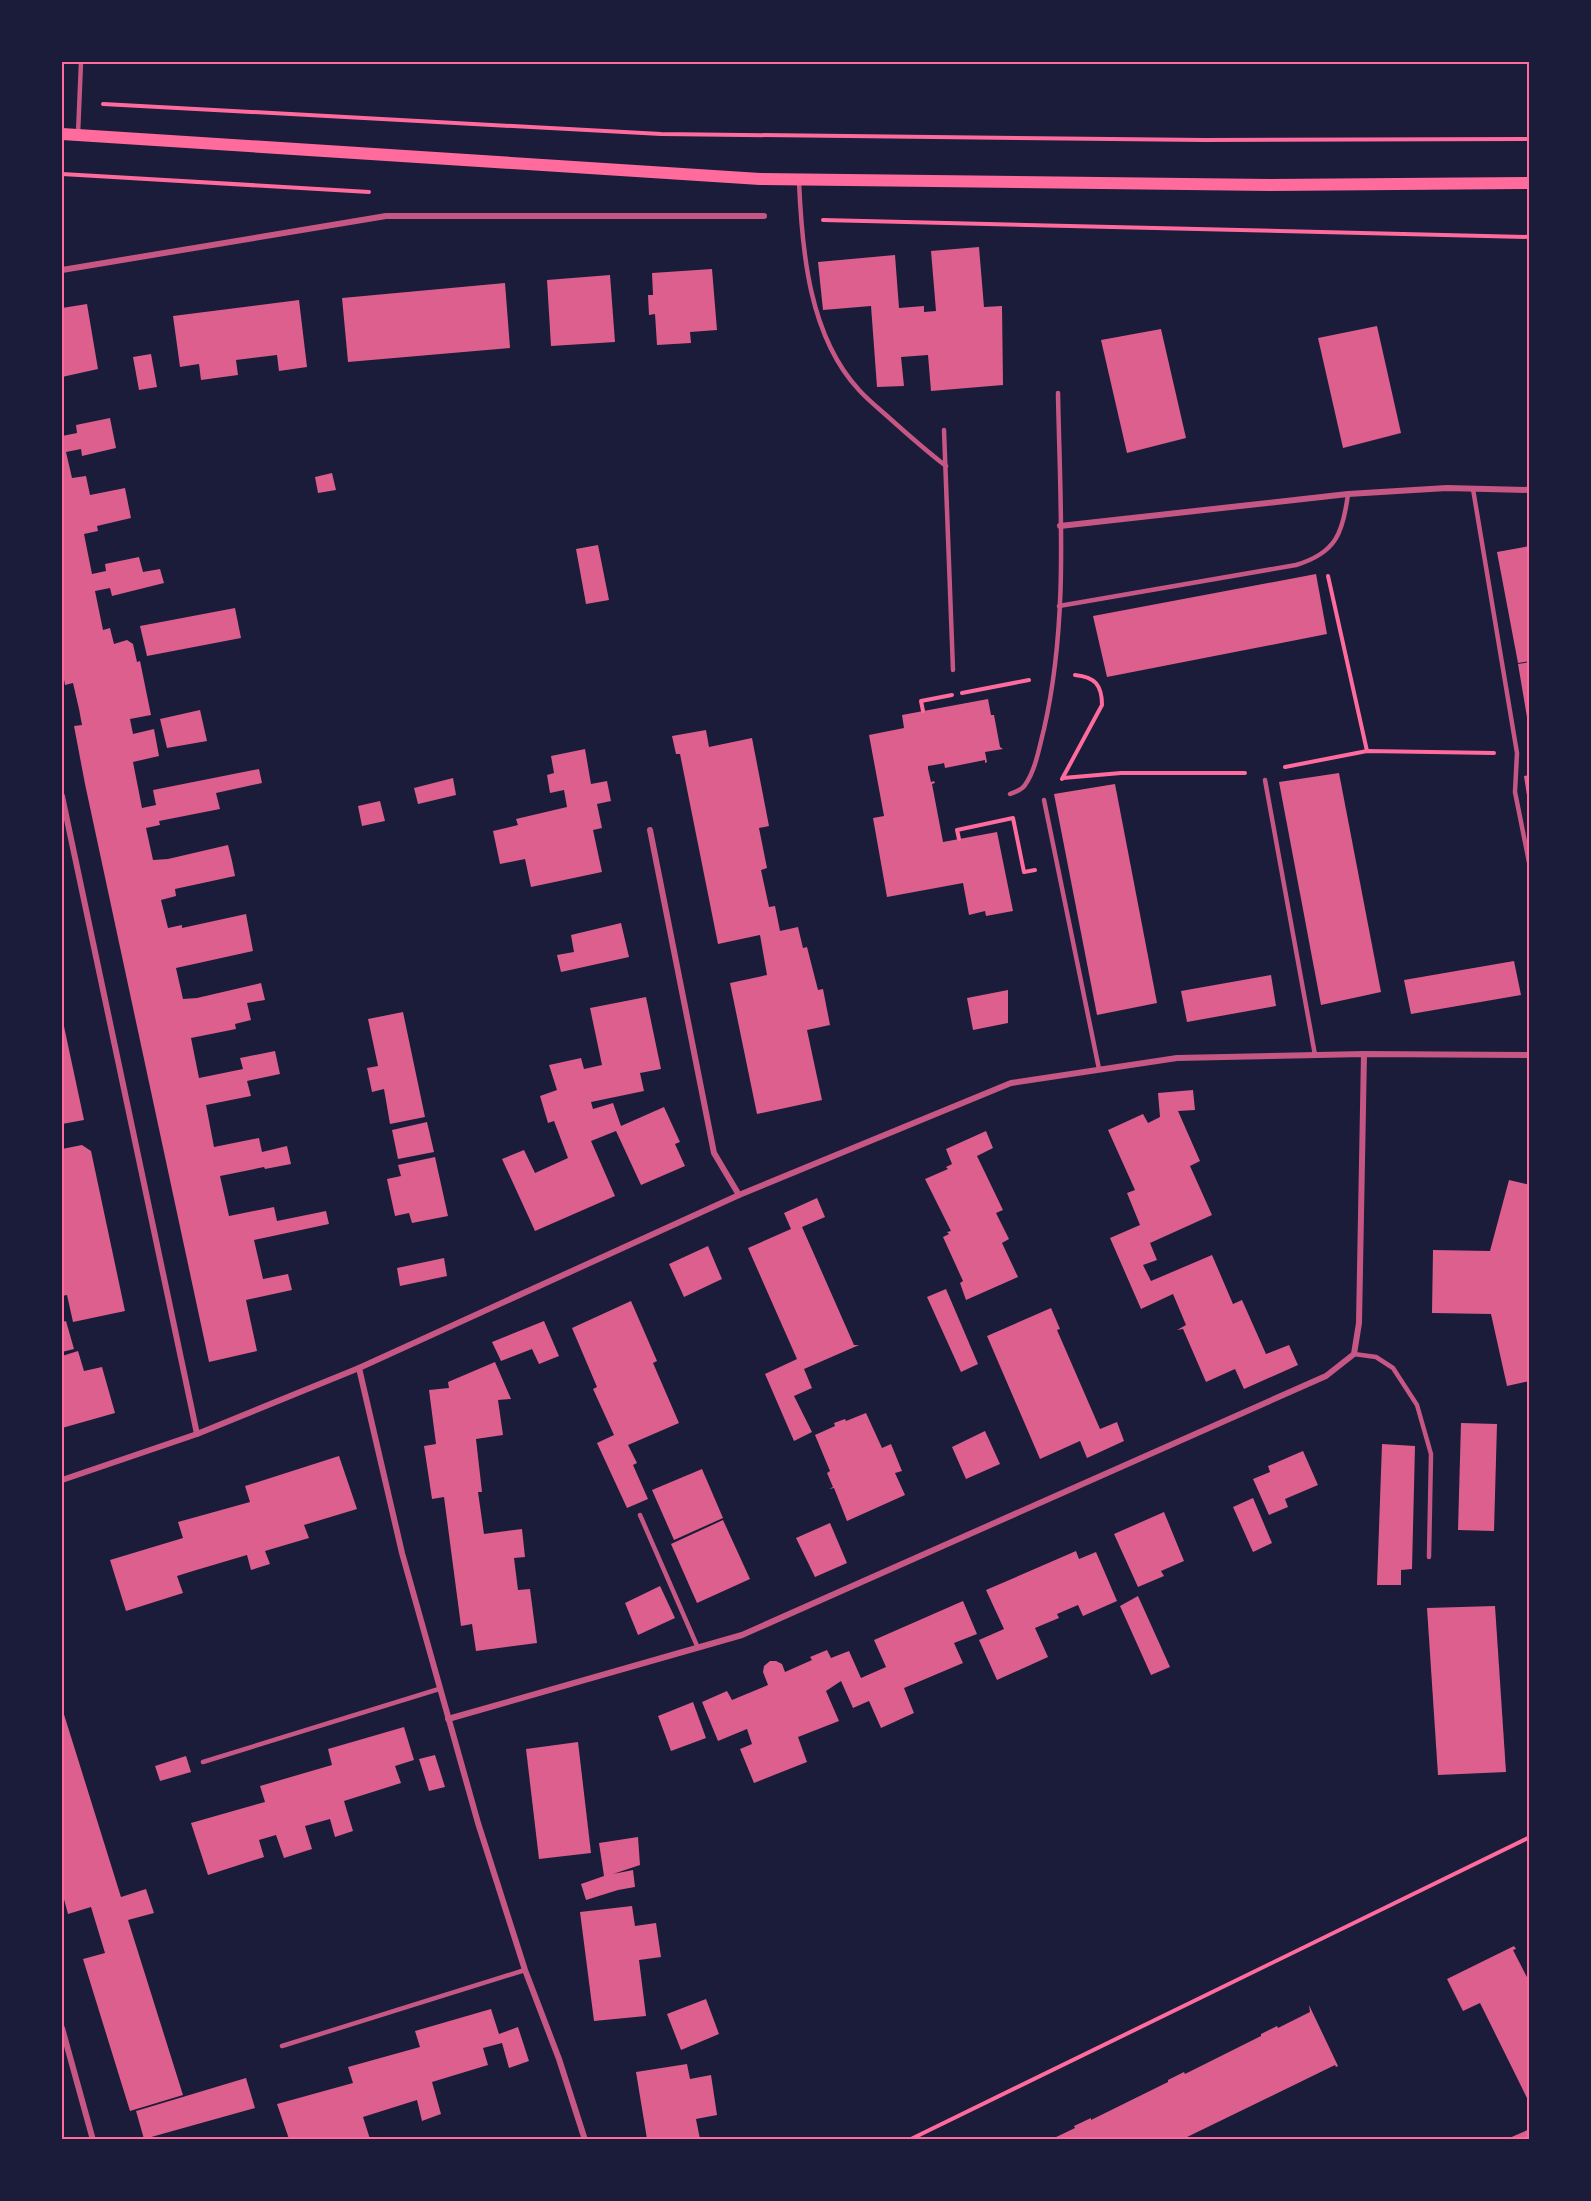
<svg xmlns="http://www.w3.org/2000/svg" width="1591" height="2201" viewBox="0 0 1591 2201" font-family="'Libre Baskerville',serif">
<rect width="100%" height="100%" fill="#1b1b3a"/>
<g fill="#dd5f8e">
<polygon points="979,247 984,307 1002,306 1003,385 931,391 928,355 901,357 904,386 877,387 871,306 823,310 818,262 895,255 899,308 924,306 924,312 936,311 931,251"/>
<polygon points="712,269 717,330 690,332 691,343 657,345 655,314 649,315 648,295 653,295 652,273"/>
<polygon points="610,275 615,342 551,346 547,280"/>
<polygon points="505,283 510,348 348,362 342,298"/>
<polygon points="299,300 307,367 279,371 277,355 236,360 238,375 201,380 199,364 180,367 173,316"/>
<polygon points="87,304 98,369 62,377 62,308"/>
<polygon points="1377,326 1401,433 1343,448 1318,338"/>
<polygon points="1161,329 1186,438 1127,453 1101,340"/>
<polygon points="151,354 157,387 139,390 133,357"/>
<polygon points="110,418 116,448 82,456 81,449 66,452 72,478 86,476 90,495 125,488 131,518 97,526 98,531 84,534 92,574 106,571 105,564 139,557 143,572 160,569 164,583 112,596 110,588 95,591 103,630 110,628 114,644 127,640 133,644 137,662 140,661 151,715 130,719 133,734 154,729 159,756 133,762 142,808 156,805 153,790 259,769 262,783 216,793 220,809 159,821 160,825 146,828 153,860 168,859 228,845 232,861 235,876 175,889 176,896 161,900 168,928 182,925 182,928 246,914 253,951 176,968 183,999 197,998 261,983 265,1000 247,1003 251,1020 235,1024 236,1029 191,1038 199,1078 243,1069 240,1058 275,1051 280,1074 247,1081 251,1096 206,1105 214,1147 259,1138 262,1152 287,1146 291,1164 265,1169 264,1167 220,1176 229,1216 274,1207 277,1221 326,1211 329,1224 254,1240 263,1279 288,1274 292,1290 246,1300 257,1351 209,1362 85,784 74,726 82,725 79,709 73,683 65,685 62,668 62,436 77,433 76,425"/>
<polygon points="332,473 336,490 318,493 315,477"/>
<polygon points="598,545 609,600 586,604 576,549"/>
<polygon points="1530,546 1530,661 1518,663 1497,552"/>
<polygon points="1316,574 1327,634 1107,677 1093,616"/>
<polygon points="235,608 241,638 147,656 140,626"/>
<polygon points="1530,662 1530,723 1528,723 1518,664"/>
<polygon points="988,699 991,715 994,715 1000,747 1003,749 985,752 987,762 985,763 985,760 945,768 944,763 940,764 928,766 928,769 931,782 934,781 935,783 932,784 943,842 997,832 1013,911 986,916 985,911 969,915 963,883 887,897 873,818 884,816 869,735 904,728 902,715"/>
<polygon points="200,710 207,741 167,748 160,719"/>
<polygon points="706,730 709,747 752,738 769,826 759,828 767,868 761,870 769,907 775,906 780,931 798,927 803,948 807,947 818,990 823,989 830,1025 807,1030 822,1100 757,1114 730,983 767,975 760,935 718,944 680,754 676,754 672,736"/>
<polygon points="585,749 591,784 607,781 611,801 597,804 602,828 593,830 602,872 531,887 525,859 500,864 493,831 518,825 516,819 567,807 564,790 550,793 547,775 554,773 551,756"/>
<polygon points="1339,773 1381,992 1321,1005 1279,782"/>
<polygon points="1530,775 1530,802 1528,802 1524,776"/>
<polygon points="453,778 456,795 418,804 414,788"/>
<polygon points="1115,784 1157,1003 1097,1015 1054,794"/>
<polygon points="380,801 385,821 362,826 358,806"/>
<polygon points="621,923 629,957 561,972 557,955 574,952 571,935"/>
<polygon points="1514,961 1521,995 1411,1014 1404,980"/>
<polygon points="1271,975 1276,1006 1187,1022 1181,991"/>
<polygon points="1008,990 1008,1023 973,1030 967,998"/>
<polygon points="646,997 661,1069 640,1073 644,1091 591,1102 593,1109 613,1103 621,1126 664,1107 680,1142 675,1144 685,1166 641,1185 616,1131 591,1141 615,1196 535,1231 502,1159 524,1150 535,1173 568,1158 554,1121 548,1123 540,1096 557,1090 549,1065 581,1058 584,1069 602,1065 590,1008"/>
<polygon points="403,1012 425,1117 390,1124 384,1089 372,1092 367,1068 378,1066 368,1019"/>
<polygon points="62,1017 84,1120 62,1124"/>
<polygon points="1193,1090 1195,1110 1178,1111 1200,1161 1190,1166 1212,1215 1150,1243 1157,1260 1143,1265 1151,1281 1212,1255 1233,1304 1242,1300 1266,1354 1289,1345 1298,1365 1244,1389 1235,1369 1206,1382 1183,1329 1177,1330 1186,1325 1173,1294 1141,1309 1110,1238 1140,1225 1127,1193 1135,1190 1108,1130 1143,1114 1148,1123 1160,1117 1158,1093"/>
<polygon points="427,1122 434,1152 398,1159 392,1130"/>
<polygon points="986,1131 993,1148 977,1156 1003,1210 996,1213 1009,1239 1002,1243 1018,1277 966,1300 960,1283 963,1281 943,1237 949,1234 947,1232 951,1231 925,1179 948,1169 946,1167 952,1164 946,1149"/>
<polygon points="82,1145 91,1151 125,1311 73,1322 67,1295 62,1296 62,1149"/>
<polygon points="435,1157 448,1216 412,1223 409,1213 395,1216 387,1179 401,1176 398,1165"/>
<polygon points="1509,1180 1530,1185 1530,1381 1507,1386 1491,1314 1432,1313 1433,1250 1490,1251"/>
<polygon points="817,1198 825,1217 802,1227 854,1345 859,1345 804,1369 812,1388 794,1396 812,1432 794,1441 765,1374 797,1359 748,1248 791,1229 784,1213"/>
<polygon points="708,1246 722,1279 684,1297 669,1264"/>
<polygon points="444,1258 447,1276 400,1286 397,1268"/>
<polygon points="946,1289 978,1364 961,1372 927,1297"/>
<polygon points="631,1301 657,1361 653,1363 679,1423 628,1445 637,1463 633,1465 648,1499 627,1508 597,1443 614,1435 593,1389 597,1387 572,1328"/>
<polygon points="1051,1308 1060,1329 1057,1330 1100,1429 1117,1422 1124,1441 1087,1458 1080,1441 1040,1459 987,1336"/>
<polygon points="66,1321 74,1349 62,1352 62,1322"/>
<polygon points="544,1321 559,1356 539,1364 532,1349 501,1361 492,1342"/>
<polygon points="78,1351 84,1371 102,1367 115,1413 62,1428 62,1356"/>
<polygon points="495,1362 511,1399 498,1400 503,1435 476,1439 482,1492 478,1492 484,1534 522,1529 525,1557 514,1558 518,1590 530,1589 537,1643 476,1651 472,1624 461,1626 444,1497 432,1499 424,1446 436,1444 429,1390 449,1388 448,1382"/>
<polygon points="866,1413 882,1448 891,1444 902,1471 895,1473 905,1495 847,1521 834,1488 829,1489 833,1487 827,1473 830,1471 815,1435 835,1426 834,1423 845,1419 846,1421"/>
<polygon points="1461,1423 1497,1424 1494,1531 1458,1530"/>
<polygon points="985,1431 1000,1464 966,1479 952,1447"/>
<polygon points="1382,1444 1415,1446 1412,1569 1401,1570 1401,1585 1377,1585"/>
<polygon points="1303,1451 1318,1485 1285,1499 1288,1507 1269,1515 1253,1479 1270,1472 1268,1466"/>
<polygon points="339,1456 357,1509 304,1525 309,1538 265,1551 270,1564 251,1570 247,1555 193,1571 177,1576 183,1593 126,1611 110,1560 183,1538 178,1522 250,1502 245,1486"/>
<polygon points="702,1469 723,1518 674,1540 652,1490"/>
<polygon points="1253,1498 1272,1543 1253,1552 1233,1507"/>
<polygon points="1164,1512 1184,1561 1161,1571 1164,1576 1138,1587 1114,1534"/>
<polygon points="723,1520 750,1579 697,1603 671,1544"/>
<polygon points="830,1523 847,1563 815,1577 796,1538"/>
<polygon points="1076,1551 1079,1559 1096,1552 1117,1601 1083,1616 1078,1605 1057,1614 1059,1618 1035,1628 1048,1657 997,1680 979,1640 1004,1629 986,1590"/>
<polygon points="660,1586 675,1618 638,1635 625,1603"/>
<polygon points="1138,1596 1170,1667 1151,1675 1120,1606"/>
<polygon points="963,1601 977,1634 954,1643 963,1663 904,1688 914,1713 881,1728 869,1701 853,1708 841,1681 826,1691 839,1721 798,1737 807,1762 754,1783 740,1749 752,1744 747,1729 718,1741 702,1702 727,1691 732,1700 768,1685 763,1672 764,1666 770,1661 776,1661 782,1664 785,1672 812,1660 810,1657 827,1650 831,1658 849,1651 861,1678 886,1667 874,1640"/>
<polygon points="1495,1606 1506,1772 1438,1775 1427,1608"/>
<polygon points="693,1702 706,1738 671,1751 658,1716"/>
<polygon points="62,1708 121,1897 146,1889 154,1913 128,1920 183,2095 130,2111 83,1959 105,1953 91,1907 68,1914 62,1892"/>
<polygon points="404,1727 414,1760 395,1766 401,1783 344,1801 353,1831 335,1837 330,1819 305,1826 312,1849 284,1858 276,1835 259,1840 264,1857 208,1875 191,1823 265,1802 260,1786 332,1765 328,1749"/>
<polygon points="578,1742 591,1853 539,1859 526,1749"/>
<polygon points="435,1755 445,1787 429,1791 419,1759"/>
<polygon points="186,1756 191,1772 160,1781 155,1766"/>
<polygon points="638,1837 640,1865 613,1874 633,1870 635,1887 618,1890 586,1900 581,1884 604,1876 599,1843"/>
<polygon points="632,1906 635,1926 656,1923 661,1957 639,1960 646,2016 594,2021 580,1912"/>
<polygon points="1514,1946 1516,1949 1513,1950 1530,1983 1530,2104 1480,2003 1463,2011 1447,1979"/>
<polygon points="706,1999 719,2034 681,2050 667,2014"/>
<polygon points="1309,2005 1338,2066 1336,2067 1335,2065 1183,2139 1052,2139 1075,2128 1074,2126 1091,2118 1091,2120 1168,2082 1168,2080 1184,2072 1185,2074 1261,2036 1261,2034 1277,2026 1278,2028 1310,2012"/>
<polygon points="491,2009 499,2034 518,2027 529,2061 509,2068 502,2043 483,2048 488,2065 432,2082 441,2114 422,2121 417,2100 363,2117 370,2139 289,2139 277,2104 353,2083 348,2067 420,2047 415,2031"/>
<polygon points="687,2064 690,2079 711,2075 717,2115 696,2119 700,2139 647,2139 636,2072"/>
<polygon points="246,2078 255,2108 144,2139 136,2111"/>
<polygon points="1530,2129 1530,2139 1507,2139"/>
</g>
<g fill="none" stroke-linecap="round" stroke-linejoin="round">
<g stroke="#ff6b9d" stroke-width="4">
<polyline points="103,104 661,134 1205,140 1530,139"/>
<polyline points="62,174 369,192"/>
<polyline points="823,220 1530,237"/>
<polyline points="1328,576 1367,751"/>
<polyline points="962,693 1029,680"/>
<polyline points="923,711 921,701 952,695"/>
<polyline points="1285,767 1367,751 1494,753"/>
<polyline points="1063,778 1121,773 1245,773"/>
<path d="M1062 779 1102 705C1102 685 1095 677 1075 675"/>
<polyline points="959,839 957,830 1013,818 1024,872 1035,870"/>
<polyline points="909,2140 1530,1837"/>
</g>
<g stroke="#c65784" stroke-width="4.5">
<polyline points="78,134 81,62"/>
<path d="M799 182C802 251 809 336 859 390 867 399 877 407 886 415 906 433 925 450 946 466"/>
<polyline points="944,430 953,670"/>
<polyline points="1473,489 1517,753 1515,792 1530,867"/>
<path d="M1059 606 1296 565C1336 553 1343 533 1348 494"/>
<polyline points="1265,780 1315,1055"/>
<path d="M1010 794C1015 792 1022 790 1025 785 1036 769 1039 748 1044 729 1069 620 1060 505 1058 393"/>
<polyline points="1044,800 1099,1069"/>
<polyline points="1354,1354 1376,1357 1393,1368 1417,1405 1431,1454 1429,1557"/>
<polyline points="640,1515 698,1648"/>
<polyline points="203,1762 439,1689"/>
<polyline points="282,2046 525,1970"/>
</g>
<g stroke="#c65784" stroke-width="6">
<polyline points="62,270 386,216 764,216"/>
<polyline points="1060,526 1348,494 1447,488 1530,490"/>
<polyline points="62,796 197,1434"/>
<polyline points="650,830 714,1153 739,1195"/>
<polyline points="359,1368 402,1553 478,1823 525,1970 559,2059 585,2140"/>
<polyline points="62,1480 197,1434 359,1368 739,1195 1011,1083 1177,1058 1364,1054 1530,1055"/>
<polyline points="448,1719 742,1635 1326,1376 1354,1354 1359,1323 1364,1054"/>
<polyline points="62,2028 93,2140"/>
</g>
<polyline stroke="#ff6b9d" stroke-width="12" points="62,134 760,179 1270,185 1530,183"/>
</g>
<rect width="1591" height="2201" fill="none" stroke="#1b1b3a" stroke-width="126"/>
<rect x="63" y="63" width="1465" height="2075" fill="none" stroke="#ff6b9d" stroke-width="2"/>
</svg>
